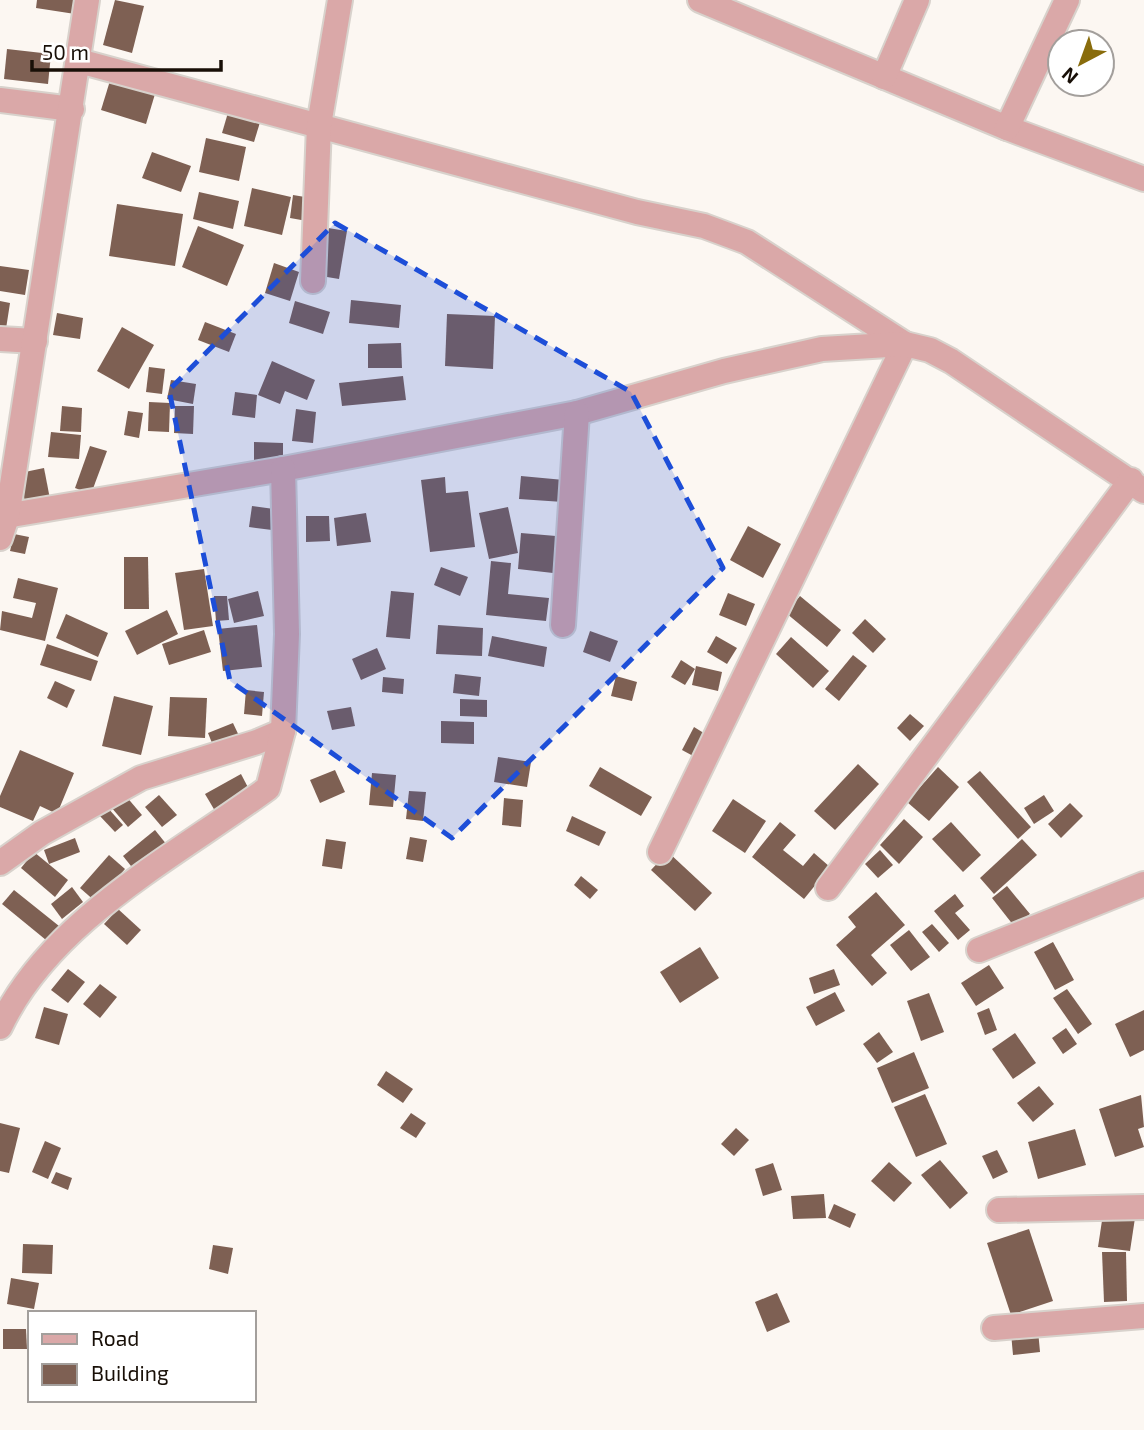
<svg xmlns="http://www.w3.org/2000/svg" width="1144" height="1430" viewBox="0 0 1144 1430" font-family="'Exo 2',sans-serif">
<rect width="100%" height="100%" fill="#fcf7f2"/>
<g fill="#7e6053">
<polygon points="37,0 77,0 75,14 36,8"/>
<polygon points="115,0 144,6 132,53 103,45"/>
<polygon points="7,49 51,54 48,84 4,79"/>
<polygon points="113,71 158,84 146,124 101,110"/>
<polygon points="232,99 264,109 254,142 222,133"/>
<polygon points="206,138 246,147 239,181 199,172"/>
<polygon points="152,152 191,166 181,192 142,178"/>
<polygon points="252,188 291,197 282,235 244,226"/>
<polygon points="199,192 239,201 233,229 193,219"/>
<polygon points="293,195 311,198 307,221 290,218"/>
<polygon points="117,204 183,214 175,266 109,256"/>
<polygon points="198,226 244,245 227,286 182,267"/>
<polygon points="328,228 347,231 339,279 321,276"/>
<polygon points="274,263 299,272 290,301 265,293"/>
<polygon points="0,266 29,270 25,295 0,291"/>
<polygon points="351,300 401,305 399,328 349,323"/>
<polygon points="0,301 10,303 5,335 0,334"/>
<polygon points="295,301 330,312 323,334 289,323"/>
<polygon points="57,313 83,318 80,339 53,335"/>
<polygon points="447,314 495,316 493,369 445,366"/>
<polygon points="205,322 236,334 229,352 198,340"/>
<polygon points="122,327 154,345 129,389 97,371"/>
<polygon points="401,343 402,368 368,368 368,344"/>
<polygon points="272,361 315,380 307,400 285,391 280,404 258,395"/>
<polygon points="149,367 165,369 162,394 146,392"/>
<polygon points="403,376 406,400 342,406 339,383"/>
<polygon points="171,380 196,384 193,404 167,399"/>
<polygon points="235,392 257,395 255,418 232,415"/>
<polygon points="149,402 170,403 169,432 148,431"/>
<polygon points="62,406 82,408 81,432 60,431"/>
<polygon points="175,406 194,406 193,434 174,433"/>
<polygon points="296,409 316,412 313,443 292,441"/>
<polygon points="128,411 143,413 139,438 124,435"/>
<polygon points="51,432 81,435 79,459 48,457"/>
<polygon points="254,442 283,443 283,465 254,464"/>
<polygon points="90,446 107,451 91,494 75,488"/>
<polygon points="44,468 50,499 25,503 20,473"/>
<polygon points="521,476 564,480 563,502 519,499"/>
<polygon points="445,477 446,493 468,491 475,547 430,552 421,480"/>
<polygon points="252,506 274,509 272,530 249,527"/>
<polygon points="508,507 518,553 489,559 479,513"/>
<polygon points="366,513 371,542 337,546 334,518"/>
<polygon points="306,516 329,516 330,541 306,542"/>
<polygon points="748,526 781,544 763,578 730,560"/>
<polygon points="521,533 556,536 553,573 518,569"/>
<polygon points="14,534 29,537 25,554 10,551"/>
<polygon points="124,557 148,557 149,609 124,609"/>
<polygon points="491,561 511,563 508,594 549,598 546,621 486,615"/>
<polygon points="441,567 468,577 460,596 434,585"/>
<polygon points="204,569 213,626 184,630 175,573"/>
<polygon points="18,578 58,588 45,641 0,630 2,611 32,618 36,603 13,598"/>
<polygon points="258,591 264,616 234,623 228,599"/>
<polygon points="391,591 414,593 410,639 386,637"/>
<polygon points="728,593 755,604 746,626 719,615"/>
<polygon points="214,596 227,596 229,620 216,621"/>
<polygon points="800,596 841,630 827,647 786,613"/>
<polygon points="167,610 178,634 137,655 125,631"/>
<polygon points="66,614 108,633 98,657 56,638"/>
<polygon points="865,619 886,639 873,653 852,633"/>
<polygon points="257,625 262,667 223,671 218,629"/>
<polygon points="438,625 483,628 482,656 436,654"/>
<polygon points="204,630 211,652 169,665 162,644"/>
<polygon points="590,631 618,641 610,662 583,652"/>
<polygon points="492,636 547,647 544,667 488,656"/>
<polygon points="716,636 737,648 727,664 707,652"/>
<polygon points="791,637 829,671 813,688 776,654"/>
<polygon points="47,644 98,661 91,681 40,665"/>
<polygon points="377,648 386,669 361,680 352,659"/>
<polygon points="853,655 867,666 839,701 825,689"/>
<polygon points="681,660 695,669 685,685 671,677"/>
<polygon points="696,666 722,672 718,691 692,685"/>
<polygon points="455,674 481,677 479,696 453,693"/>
<polygon points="616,676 637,682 632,701 611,696"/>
<polygon points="383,677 404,679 403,694 382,692"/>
<polygon points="55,681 75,690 67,708 47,698"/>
<polygon points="246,690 264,692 262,716 244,714"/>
<polygon points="114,696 153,706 141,755 102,746"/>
<polygon points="170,697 207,698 205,738 168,736"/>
<polygon points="460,699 487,700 487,717 460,716"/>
<polygon points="351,707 355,726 332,730 327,711"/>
<polygon points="910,714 924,726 910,741 897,728"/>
<polygon points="441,721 474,722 474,744 441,743"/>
<polygon points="233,723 240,738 214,748 208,733"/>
<polygon points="694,727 707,735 695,757 682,750"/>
<polygon points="20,750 74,773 57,814 40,806 33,821 0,807 0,796"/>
<polygon points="498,757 531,762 527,787 494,782"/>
<polygon points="858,764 879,784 835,830 814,811"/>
<polygon points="600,767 652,797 641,816 589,786"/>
<polygon points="938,767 959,787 929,821 907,802"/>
<polygon points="335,770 345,792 320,803 310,780"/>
<polygon points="980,771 1031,827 1018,839 967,782"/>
<polygon points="372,773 396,775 393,807 369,805"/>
<polygon points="241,774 253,797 218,816 205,794"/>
<polygon points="409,791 426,792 423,821 406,819"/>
<polygon points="125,795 142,815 128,827 111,807"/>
<polygon points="159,795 177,815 162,827 145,807"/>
<polygon points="1044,795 1054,811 1034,824 1024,808"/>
<polygon points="504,798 523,800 521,827 502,825"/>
<polygon points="733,799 766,821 745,853 712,831"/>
<polygon points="1070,803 1083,816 1061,838 1048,824"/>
<polygon points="107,807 123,825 115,832 99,815"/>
<polygon points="572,816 606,832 599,846 566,831"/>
<polygon points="904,819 923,837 899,864 880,845"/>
<polygon points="780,822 796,835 783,850 803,866 814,853 830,867 804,899 752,857"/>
<polygon points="951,822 981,855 963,872 932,839"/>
<polygon points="155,830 167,845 135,871 123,856"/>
<polygon points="410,837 427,840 423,862 406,859"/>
<polygon points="75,838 80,852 49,864 44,850"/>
<polygon points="326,839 346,842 342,869 322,866"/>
<polygon points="1022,839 1037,855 994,894 980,878"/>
<polygon points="880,850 893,865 878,878 865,864"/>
<polygon points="34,852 68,880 55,897 21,868"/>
<polygon points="668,852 712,893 695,911 651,870"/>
<polygon points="109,855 125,869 96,902 80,888"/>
<polygon points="581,876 598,890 590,899 574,885"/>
<polygon points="1007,886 1030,914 1014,926 992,898"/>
<polygon points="72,887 83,902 62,919 51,904"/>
<polygon points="14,890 59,926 46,940 2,904"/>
<polygon points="876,892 905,925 871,955 887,973 872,986 836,945 856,927 848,917"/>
<polygon points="955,894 964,906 955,913 970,930 958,940 934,911"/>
<polygon points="118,909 141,930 127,945 104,924"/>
<polygon points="932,924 949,943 939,952 922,932"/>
<polygon points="909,930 930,957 911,971 890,945"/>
<polygon points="1053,942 1074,980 1055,990 1034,952"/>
<polygon points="700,947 719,978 680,1003 660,972"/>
<polygon points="989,965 1004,988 976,1006 961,983"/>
<polygon points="68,969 85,982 68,1003 51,990"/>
<polygon points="834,969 840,985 814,994 809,978"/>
<polygon points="100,984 117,997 100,1018 83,1004"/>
<polygon points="1067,989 1092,1024 1078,1034 1053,998"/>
<polygon points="835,992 845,1011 816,1026 806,1007"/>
<polygon points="929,993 944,1032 921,1041 907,1001"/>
<polygon points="44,1007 68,1014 59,1045 35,1038"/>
<polygon points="989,1008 997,1030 985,1035 977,1013"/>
<polygon points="1144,1010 1144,1050 1130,1057 1115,1024"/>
<polygon points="1066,1028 1077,1044 1063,1054 1052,1038"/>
<polygon points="879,1032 893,1052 877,1063 863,1044"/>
<polygon points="1015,1033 1036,1063 1013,1079 992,1049"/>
<polygon points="914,1052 929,1088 892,1103 877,1068"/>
<polygon points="386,1071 413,1089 403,1103 377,1085"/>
<polygon points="1039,1086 1054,1104 1033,1122 1017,1103"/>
<polygon points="925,1094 947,1144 916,1157 894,1107"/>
<polygon points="1141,1095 1144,1127 1138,1129 1144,1147 1115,1157 1099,1109"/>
<polygon points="411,1113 426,1123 416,1138 400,1128"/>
<polygon points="0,1123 20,1128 9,1173 0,1171"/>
<polygon points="736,1128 749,1140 734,1156 721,1144"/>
<polygon points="1075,1129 1086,1165 1038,1179 1028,1142"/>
<polygon points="45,1141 61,1148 48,1179 32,1172"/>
<polygon points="997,1150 1008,1172 993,1179 982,1156"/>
<polygon points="940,1160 968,1193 950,1209 921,1175"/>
<polygon points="889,1162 912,1183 894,1202 871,1181"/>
<polygon points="773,1163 782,1190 763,1196 755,1169"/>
<polygon points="56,1172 72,1178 68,1190 51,1183"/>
<polygon points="824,1194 826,1218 793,1219 791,1196"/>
<polygon points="834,1204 856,1214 850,1228 828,1218"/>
<polygon points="1103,1214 1135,1218 1130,1251 1098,1247"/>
<polygon points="1029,1229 1053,1301 1011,1315 987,1243"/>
<polygon points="23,1244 53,1245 52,1274 22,1273"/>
<polygon points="213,1245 233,1248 228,1274 209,1269"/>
<polygon points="1102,1252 1126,1252 1127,1301 1104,1302"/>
<polygon points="11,1278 39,1283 34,1309 7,1304"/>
<polygon points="777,1293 790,1322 767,1332 755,1302"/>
<polygon points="1037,1320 1040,1352 1013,1355 1010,1322"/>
<polygon points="3,1329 26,1329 27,1349 3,1349"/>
</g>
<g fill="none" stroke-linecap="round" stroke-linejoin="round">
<g stroke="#d8d2cc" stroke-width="28">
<g id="minor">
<polyline points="700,0 1007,128 1144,179"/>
<polyline points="79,61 637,212 704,226 747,242 905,344 660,852"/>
<polyline points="884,77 917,0"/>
<polyline points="0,100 72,109"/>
<polyline points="1007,128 1067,0"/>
<polyline points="313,281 319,125 340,0"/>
<polyline points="0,339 35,341"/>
<polyline points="0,517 283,469 577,413 724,371 822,349 905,344 930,350 951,361 1144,491"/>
<polyline points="0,538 7,517 87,0"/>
<polyline points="563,625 577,413"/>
<polyline points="0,863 42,833 141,778 257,742 283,731"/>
<polyline points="828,888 1131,480"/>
<polyline points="979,950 1144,884"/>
<path d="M0 1027C51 919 176 856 268 788L283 731 287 634 283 469"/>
<polyline points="999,1210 1144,1207"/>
<polyline points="994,1328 1144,1316"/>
</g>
</g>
<use href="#minor" stroke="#daa8a8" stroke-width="24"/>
</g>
<path fill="#1d4ed8" fill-opacity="0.2" stroke="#1d4ed8" stroke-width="5" stroke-dasharray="14 9" stroke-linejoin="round" d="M335 223 631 392 723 568 452 838 230 681 169 390Z"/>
<rect x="28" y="1311" width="228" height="91" fill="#ffffff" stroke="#a39f9c" stroke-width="2"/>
<rect x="42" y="1334" width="35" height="10" fill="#daa8a8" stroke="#a39f9c" stroke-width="2"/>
<text x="91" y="1346" font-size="21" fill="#180f07">Road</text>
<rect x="42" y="1364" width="35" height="21" fill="#7e6053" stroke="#a39f9c" stroke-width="2"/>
<text x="91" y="1381" font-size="21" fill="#180f07">Building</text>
<g transform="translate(1081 63) rotate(221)"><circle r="33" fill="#ffffff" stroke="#a39f9c" stroke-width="2"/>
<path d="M0-5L12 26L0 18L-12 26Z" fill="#896c0c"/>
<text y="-10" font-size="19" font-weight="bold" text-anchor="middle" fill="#180f07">N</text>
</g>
<path d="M32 60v10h189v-10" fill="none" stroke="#180f07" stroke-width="3.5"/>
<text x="42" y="60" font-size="21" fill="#180f07" stroke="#ffffff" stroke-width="5" paint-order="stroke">50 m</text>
</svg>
